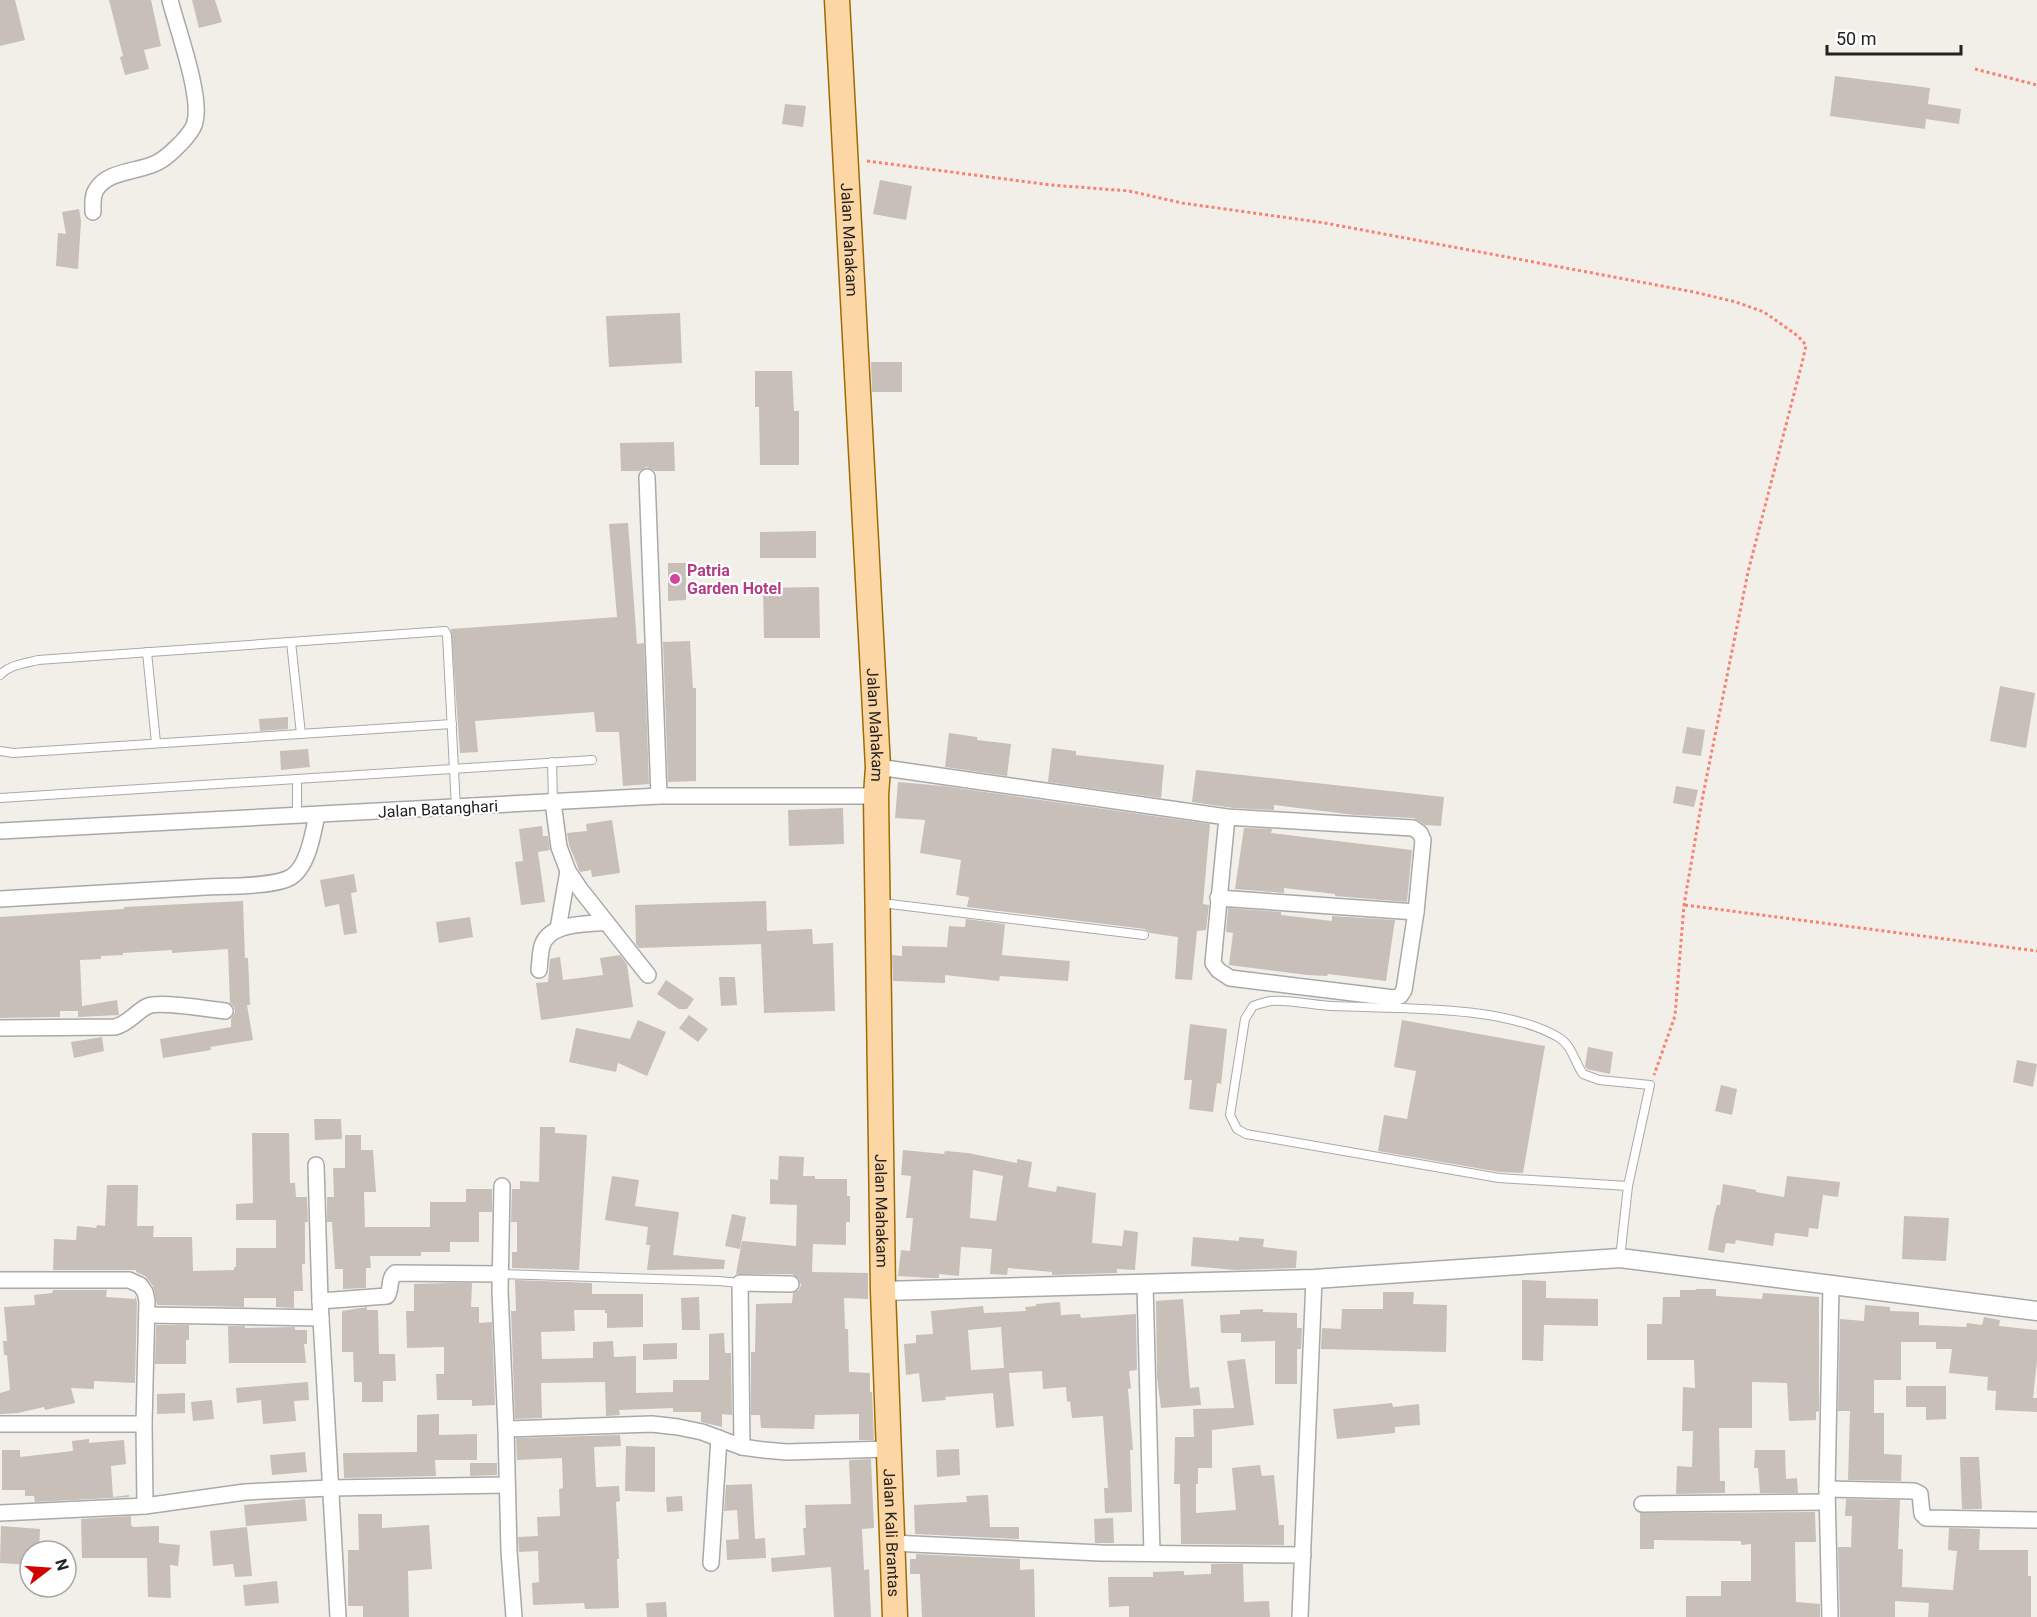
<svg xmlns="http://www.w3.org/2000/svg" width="2037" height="1617" viewBox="0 0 2037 1617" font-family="Roboto,sans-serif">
<rect width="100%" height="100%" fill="#f2efe9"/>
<g fill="#c7bfb8" fill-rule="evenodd">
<polygon points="0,0 15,0 25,40 0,46"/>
<polygon points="109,0 151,0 161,46 144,50 149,69 125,75 120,57 123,56"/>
<polygon points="192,0 215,0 222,22 199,28"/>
<polygon points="1835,76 1930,88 1928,104 1961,109 1959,124 1926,119 1925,129 1830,116"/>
<polygon points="785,104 806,106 803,127 782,124"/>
<polygon points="880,180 912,186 906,220 873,214"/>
<polygon points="79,209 81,221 78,269 56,266 58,233 66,234 62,212"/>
<polygon points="680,313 682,363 609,367 606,316"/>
<polygon points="871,362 902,362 902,392 872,392"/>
<polygon points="755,371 792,371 794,411 799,411 799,465 760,465 759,407 755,407"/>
<polygon points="674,442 675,471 655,471 647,467 639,471 621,471 620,443"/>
<polygon points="628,523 637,644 644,643 649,784 623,786 619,732 596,732 594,712 475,721 478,752 460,753 451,629 617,617 609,524"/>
<polygon points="816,531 816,558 760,558 760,532"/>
<polygon points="668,563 686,563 686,600 668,601"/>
<polygon points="819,587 820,638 764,638 763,588"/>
<polygon points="690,641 693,688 696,688 696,781 668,782 663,642"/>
<polygon points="2000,686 2035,693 2026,748 1990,741"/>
<polygon points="288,717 288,729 260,731 259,719"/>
<polygon points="1687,727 1705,730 1701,756 1682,753"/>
<polygon points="949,733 977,737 977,740 1011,744 1007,776 945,767"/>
<polygon points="1052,748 1076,751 1076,755 1164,765 1161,798 1048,782"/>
<polygon points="308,749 310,767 281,770 280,751"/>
<polygon points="1196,770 1444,797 1441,826 1425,825 1414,818 1355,815 1274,805 1274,810 1234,808 1192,802"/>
<polygon points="898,782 943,786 1210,824 1203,904 1209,905 1206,930 1197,931 1192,980 1175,979 1178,937 1150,933 1145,929 967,907 969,897 956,895 961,860 920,853 925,820 895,818"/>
<polygon points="1676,786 1698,790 1694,807 1673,803"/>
<polygon points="843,808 844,844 789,846 788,810"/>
<polygon points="612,820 620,873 592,877 591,870 580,872 569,845 567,833 587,831 586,824"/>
<polygon points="542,826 543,836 548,836 550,850 538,852 545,902 521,905 515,862 523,861 519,829"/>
<polygon points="1244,828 1272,829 1271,833 1412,850 1407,902 1335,896 1335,894 1284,888 1284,893 1235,889"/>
<polygon points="354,874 357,892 351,893 357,933 344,935 339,904 325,907 320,880"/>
<polygon points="243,901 245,958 248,958 250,1005 247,1005 253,1040 210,1047 211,1050 163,1058 160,1039 231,1027 231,1019 235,1012 234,1007 230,1003 228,949 172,953 172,950 123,953 123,955 101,956 101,959 80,960 82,1006 117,1000 119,1015 78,1017 78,1011 60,1011 60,1017 0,1018 0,917 124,909 124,907"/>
<polygon points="766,901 767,931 812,929 813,944 833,943 835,1011 764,1013 761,944 639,948 636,944 635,905"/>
<polygon points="1228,908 1281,912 1281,915 1332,921 1332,916 1395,920 1386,981 1328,974 1327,976 1307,975 1229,965 1233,933 1226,932"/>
<polygon points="470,917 473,937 439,943 436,922"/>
<polygon points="966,919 1005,924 1002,955 1070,961 1068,981 1000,976 999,981 945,975 945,983 893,981 892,955 902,956 902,946 947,947 949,926 965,927"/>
<polygon points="620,955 627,964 633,1007 541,1020 536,983 548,982 550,959 560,957 563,980 603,975 600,958"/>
<polygon points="719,977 735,977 737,1005 721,1006"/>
<polygon points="666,980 694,999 687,1009 679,1009 657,994"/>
<polygon points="689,1015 708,1029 698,1042 679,1028"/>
<polygon points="638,1020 666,1032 647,1076 618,1063 616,1072 569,1062 576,1028 630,1039"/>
<polygon points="1402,1020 1545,1046 1523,1173 1500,1172 1378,1151 1384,1115 1407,1119 1416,1071 1394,1067"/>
<polygon points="1190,1024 1227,1029 1221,1084 1217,1083 1213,1112 1189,1109 1192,1080 1184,1080"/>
<polygon points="102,1037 104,1051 74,1058 71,1042"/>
<polygon points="1588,1047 1613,1052 1610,1074 1587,1069 1585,1066"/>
<polygon points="2017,1060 2037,1064 2033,1087 2013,1082"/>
<polygon points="1721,1085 1737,1089 1732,1115 1715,1111"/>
<polygon points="314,1119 341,1119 342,1139 315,1140"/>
<polygon points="540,1127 555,1127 555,1133 587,1135 579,1270 512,1268 512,1252 517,1252 517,1222 511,1222 512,1189 520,1189 520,1181 539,1182"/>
<polygon points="252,1133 289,1133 290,1183 295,1183 296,1197 307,1197 308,1222 305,1222 305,1264 302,1264 303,1291 294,1291 294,1308 276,1307 276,1298 244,1298 244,1307 157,1305 153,1286 145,1276 136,1272 136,1270 53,1270 54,1239 76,1240 77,1226 96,1228 97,1225 105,1226 107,1185 138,1185 137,1226 154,1226 153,1237 192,1237 193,1271 234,1270 234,1267 236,1267 236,1248 276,1248 276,1220 236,1220 236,1204 253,1203"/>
<polygon points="345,1135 361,1135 361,1150 373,1150 376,1192 364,1192 365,1227 430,1227 430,1202 466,1202 466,1189 492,1189 492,1212 479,1212 479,1242 450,1242 450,1252 421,1252 421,1256 370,1256 371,1268 366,1268 366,1288 343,1289 343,1269 335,1269 332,1222 327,1222 327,1197 334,1197 333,1168 345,1168"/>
<path d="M903 1150 944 1154 945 1151 968 1153 1017 1163V1159L1032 1162 1028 1187 1056 1192 1057 1186 1096 1193 1092 1243 1122 1246 1124 1230 1138 1232 1135 1270 1117 1269V1273L1052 1275V1272L1008 1268 1007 1275 990 1274 992 1249 961 1247 959 1276 939 1274V1278H929L898 1276 901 1250 910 1251 913 1218H906L911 1176 901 1175ZM973 1170 1003 1176 996 1221 970 1218Z"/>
<polygon points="779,1156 804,1157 803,1176 815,1176 815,1179 847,1179 847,1196 850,1196 850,1222 846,1222 846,1245 813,1244 812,1272 868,1273 868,1299 844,1298 845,1329 848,1329 849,1372 870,1373 870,1392 872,1392 874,1440 859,1440 859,1414 815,1415 814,1429 761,1428 760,1415 751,1415 751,1352 755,1352 756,1304 792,1303 793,1293 799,1290 801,1285 799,1279 792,1274 736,1274 742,1241 796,1246 797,1205 770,1204 770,1179 778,1180"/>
<polygon points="612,1176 639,1180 635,1206 679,1212 673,1255 725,1260 724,1269 647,1270 650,1245 646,1245 648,1227 605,1220"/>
<polygon points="1787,1176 1840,1182 1838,1197 1823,1195 1818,1229 1809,1228 1808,1237 1775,1233 1773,1246 1736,1240 1735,1244 1726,1243 1724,1253 1708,1250 1714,1216 1717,1205 1720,1205 1723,1184 1756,1190 1756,1192 1784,1197"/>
<polygon points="732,1214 746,1217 740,1249 725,1246"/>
<polygon points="1904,1216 1949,1218 1946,1261 1902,1259"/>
<polygon points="1193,1237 1239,1241 1239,1237 1264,1239 1263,1247 1297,1251 1296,1268 1236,1270 1191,1266"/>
<polygon points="515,1280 592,1283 592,1294 643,1294 643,1327 607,1328 607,1313 605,1313 605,1310 574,1310 575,1331 541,1332 542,1359 593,1358 593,1342 613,1341 614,1357 636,1356 636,1393 673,1392 673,1380 709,1380 709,1334 724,1333 725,1353 731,1353 732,1415 722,1414 722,1427 701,1422 701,1412 673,1412 673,1408 619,1410 620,1415 606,1416 605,1382 541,1383 542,1418 515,1419 511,1311 516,1311"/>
<polygon points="1522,1280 1546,1281 1546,1298 1598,1299 1598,1326 1544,1325 1543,1361 1522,1360"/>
<polygon points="451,1283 472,1283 471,1307 479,1307 479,1323 492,1322 495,1405 472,1406 472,1400 437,1400 436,1374 444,1374 444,1347 407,1348 406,1311 414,1311 414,1284"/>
<polygon points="1696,1289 1716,1289 1716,1296 1762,1299 1763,1293 1819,1297 1819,1411 1816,1412 1816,1420 1789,1421 1787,1383 1752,1382 1752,1428 1719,1428 1720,1481 1725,1481 1725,1493 1676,1494 1677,1466 1692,1467 1693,1431 1682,1431 1683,1387 1695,1388 1694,1360 1647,1360 1647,1324 1662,1324 1663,1297 1680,1297 1680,1290 1696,1290"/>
<polygon points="53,1290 107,1290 106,1297 135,1299 135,1295 137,1302 135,1383 94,1381 94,1389 71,1388 75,1403 45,1410 44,1407 18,1413 0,1414 0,1393 10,1390 7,1355 4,1355 3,1341 7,1341 4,1307 35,1305 34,1295 52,1293"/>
<polygon points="1383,1292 1414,1292 1413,1304 1447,1305 1446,1352 1321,1349 1322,1328 1341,1329 1342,1309 1383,1309"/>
<polygon points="699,1297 700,1330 682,1330 681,1298"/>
<polygon points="1183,1299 1190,1388 1199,1387 1201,1405 1161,1408 1157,1377 1156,1301"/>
<path d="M1060 1302 1061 1315 1080 1314 1081 1318 1136 1314 1137 1370 1129 1371 1131 1388 1128 1389 1133 1450H1130L1132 1512 1105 1513 1104 1488H1108L1103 1416 1072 1418 1070 1401 1067 1402 1066 1387 1043 1389 1042 1371 1009 1373 1014 1426 996 1428 993 1393 945 1397 946 1400 922 1402 919 1373 906 1375 904 1344 916 1343V1335L933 1334 931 1311 983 1306 984 1313 1026 1311 1025 1307 1036 1306V1304ZM1001 1327 1004 1368 971 1370 968 1330Z"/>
<polygon points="1865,1305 1890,1307 1890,1311 1919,1312 1919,1325 1966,1327 1967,1323 1982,1325 1984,1317 2000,1320 1999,1326 2037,1330 2037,1361 2033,1398 2037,1398 2037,1412 1995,1410 1996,1391 1987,1390 1988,1377 1949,1373 1952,1349 1936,1349 1936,1342 1901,1342 1901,1380 1874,1380 1874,1413 1884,1413 1884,1454 1902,1455 1901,1481 1848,1480 1850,1411 1838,1411 1840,1319 1864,1321"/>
<polygon points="367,1307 367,1310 378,1310 379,1354 395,1354 396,1381 383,1381 383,1402 362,1402 362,1382 354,1382 353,1352 342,1352 342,1311"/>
<polygon points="1263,1309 1263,1312 1297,1313 1297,1328 1302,1328 1301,1349 1297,1349 1297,1384 1275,1384 1275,1341 1241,1342 1241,1333 1221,1333 1220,1315 1240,1314 1240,1310"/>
<polygon points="156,1325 189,1325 189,1340 186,1340 186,1364 155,1364"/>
<polygon points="228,1326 245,1326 245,1328 295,1327 295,1330 307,1330 307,1344 304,1344 306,1363 229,1363"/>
<polygon points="677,1343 677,1359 643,1360 643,1344"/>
<polygon points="1245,1359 1254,1425 1212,1430 1212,1468 1198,1468 1198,1484 1196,1484 1196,1513 1236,1510 1232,1468 1260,1465 1262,1476 1274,1475 1279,1525 1284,1525 1284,1545 1181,1544 1180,1484 1174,1484 1175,1437 1194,1437 1193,1409 1234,1408 1227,1361"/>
<polygon points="308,1382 309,1400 294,1401 296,1421 263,1424 261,1400 237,1403 236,1388"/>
<polygon points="1906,1386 1946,1386 1946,1419 1926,1420 1926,1407 1906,1407"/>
<polygon points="185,1393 185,1413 157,1414 157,1394"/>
<polygon points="212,1400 214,1419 193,1421 191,1402"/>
<polygon points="1392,1403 1393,1407 1419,1404 1420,1425 1395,1427 1395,1433 1337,1439 1333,1409"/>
<polygon points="439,1414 439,1435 477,1434 477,1460 435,1460 436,1476 344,1478 343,1453 417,1452 417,1415"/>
<polygon points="620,1435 621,1446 594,1447 596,1487 619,1486 620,1501 616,1502 619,1559 617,1559 619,1608 585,1609 584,1603 533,1605 532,1583 539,1582 538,1551 519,1552 518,1537 538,1536 537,1517 560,1516 559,1489 563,1488 562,1458 517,1460 516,1438"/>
<polygon points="89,1439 89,1443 124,1440 126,1464 111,1466 113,1497 129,1495 129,1497 35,1502 34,1496 25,1496 25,1490 2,1490 2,1450 20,1450 20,1457 73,1451 72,1441"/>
<polygon points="626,1446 655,1447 655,1492 625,1491"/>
<polygon points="959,1449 960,1475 937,1477 936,1450"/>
<polygon points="1755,1450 1785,1450 1786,1479 1797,1478 1798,1493 1760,1493 1758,1468 1754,1468"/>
<polygon points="305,1452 307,1472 272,1475 270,1455"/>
<polygon points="1960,1457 1979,1457 1982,1509 1962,1509"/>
<polygon points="871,1459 874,1528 862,1529 864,1570 869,1569 871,1617 834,1617 831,1567 772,1572 771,1558 805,1555 803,1528 806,1528 805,1505 851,1504 849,1460"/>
<polygon points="470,1463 497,1463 497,1475 470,1476"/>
<polygon points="752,1484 755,1539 765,1538 766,1558 727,1560 726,1540 739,1539 737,1510 724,1511 726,1485"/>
<polygon points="988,1495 990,1527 1019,1527 1019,1539 915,1534 914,1505 967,1502 966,1496"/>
<polygon points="682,1496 683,1511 667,1512 666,1497"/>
<polygon points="305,1499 307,1521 246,1526 244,1505"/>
<polygon points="1846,1499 1900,1500 1898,1549 1903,1549 1902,1587 1953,1590 1957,1551 1948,1550 1949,1528 1980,1529 1979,1550 2028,1550 2028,1576 2031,1576 2031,1617 1928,1617 1929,1603 1895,1601 1895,1617 1840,1617 1838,1547 1851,1547 1852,1516 1845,1516"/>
<polygon points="1815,1512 1816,1542 1795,1542 1796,1602 1820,1604 1820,1617 1686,1617 1686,1596 1721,1596 1721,1581 1751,1581 1751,1544 1741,1545 1741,1541 1654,1540 1654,1549 1640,1549 1640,1513"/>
<polygon points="358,1514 382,1514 382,1528 429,1525 432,1569 408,1571 409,1617 363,1617 363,1606 348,1606 348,1550 359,1550"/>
<polygon points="131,1516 131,1525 133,1527 159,1526 159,1543 180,1545 178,1566 170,1565 171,1598 148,1597 147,1558 82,1558 81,1519"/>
<polygon points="1113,1518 1114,1543 1095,1543 1094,1519"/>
<polygon points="1,1526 40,1529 39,1551 30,1551 30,1565 0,1563"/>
<polygon points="247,1527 252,1576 235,1577 233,1564 213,1566 210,1531"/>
<polygon points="916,1554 1020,1559 1020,1570 1034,1569 1035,1617 922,1617 920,1574 910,1574 910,1559 916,1559"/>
<polygon points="1211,1564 1243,1564 1244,1602 1269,1601 1270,1617 1129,1617 1129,1606 1109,1607 1108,1577 1153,1577 1153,1572 1184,1571 1184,1575 1211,1574"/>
<polygon points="277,1581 279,1603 245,1606 243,1585"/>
<polygon points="666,1602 667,1617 647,1617 646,1603"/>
</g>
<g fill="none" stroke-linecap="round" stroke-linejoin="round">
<g stroke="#a9a9a9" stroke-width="10">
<g id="service">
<polyline points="291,642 301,734"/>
<polyline points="147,652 156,743"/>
<path d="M0 675C9 665 26 663 38 660L445 631 447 635 456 808"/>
<polyline points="0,751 13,753 452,724"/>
<polyline points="552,762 553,802"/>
<polyline points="297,779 297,816"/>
<polyline points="0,798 592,760"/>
<polyline points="882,903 1144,935"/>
<path d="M1620 1258 1628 1186 1650 1085 1599 1080 1583 1074C1574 1061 1572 1045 1558 1037 1501 1004 1395 1009 1331 1006 1315 1005 1285 999 1271 1001 1265 1002 1259 1004 1253 1006L1245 1019 1230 1115 1237 1129 1246 1134 1499 1178 1628 1186"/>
<polyline points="501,1274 719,1281 740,1283"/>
</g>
</g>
<g stroke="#a9a9a9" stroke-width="18">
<g id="minor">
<path d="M93 212C93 205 92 196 96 190 107 171 136 172 154 164 165 160 175 149 183 141 187 136 194 129 195 122 202 96 177 28 170 0"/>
<polyline points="647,477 659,796"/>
<polyline points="878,767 1227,817 1413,828 1420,833 1423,840 1416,912 1404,990 1400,996 1394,998 1230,978 1218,970 1213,963 1227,817"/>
<polyline points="553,802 559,847 568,871 580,889 648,975"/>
<polyline points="0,831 659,796 876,796"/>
<polyline points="1218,898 1416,912"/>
<path d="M0 899C69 895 137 891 206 887 226 886 275 887 291 877 308 867 313 833 317 815"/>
<polyline points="558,929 568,871"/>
<path d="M539 970C540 962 540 953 542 946 549 922 586 925 606 922"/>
<path d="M0 1028 115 1027C130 1023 135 1012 148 1006 159 1001 210 1009 225 1011"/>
<polyline points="316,1165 320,1301 338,1617"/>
<polyline points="502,1186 500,1291 506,1429 509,1551 514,1617"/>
<polyline points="0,1280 129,1280 140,1285 145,1292 147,1301 144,1424 0,1424"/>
<polyline points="1145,1284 1152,1553"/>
<path d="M320 1301 387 1296C392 1289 388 1279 395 1273L501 1274"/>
<polyline points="148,1315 321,1318"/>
<polyline points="144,1424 145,1506"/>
<polyline points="506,1429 652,1424 678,1427 702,1432 742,1447 764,1450 787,1452 888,1449"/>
<polyline points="742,1447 740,1283 791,1284"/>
<polyline points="1827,1489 1914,1491 1920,1494 1922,1514 1926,1518 2037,1520"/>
<polyline points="1642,1504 1827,1502"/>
<polyline points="0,1513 145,1506 245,1492 330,1488 507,1485"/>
<polyline points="892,1543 1101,1553 1303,1555"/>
<polyline points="711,1563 719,1438"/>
<polyline points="1300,1617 1314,1279"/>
<polyline points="1830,1617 1827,1489 1831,1285"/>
</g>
</g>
<g stroke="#a9a9a9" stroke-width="21">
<polyline id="tertiary" points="883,1291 1314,1279 1620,1258 2037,1311"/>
</g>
<g stroke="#a06b00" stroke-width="27">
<g id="primary">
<path id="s1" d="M837 0 878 767 876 796 883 1291 895 1617"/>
</g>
</g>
<g stroke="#fa8072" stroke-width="3" stroke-dasharray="3 3" stroke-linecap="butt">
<polyline points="1975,69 2037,85"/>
<polyline points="867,161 1051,185 1129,191 1182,203 1325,223 1694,292 1736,302 1764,312 1798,336 1806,345 1803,359 1748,572 1702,800 1684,905 1675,1016 1654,1075"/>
<polyline points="1685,905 2037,951"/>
</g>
<use href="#service" stroke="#fff" stroke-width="8"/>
<use href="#minor" stroke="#fff" stroke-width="15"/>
<use href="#tertiary" stroke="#fff" stroke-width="18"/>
<use href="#primary" stroke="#fcd6a4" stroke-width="24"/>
</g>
<circle fill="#d1479c" stroke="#fff" stroke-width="2" cx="675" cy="579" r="6"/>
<g text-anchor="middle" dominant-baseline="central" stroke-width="4.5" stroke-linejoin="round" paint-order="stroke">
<g font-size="16" fill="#222" stroke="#fff">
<text stroke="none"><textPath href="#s1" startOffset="240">Jalan Mahakam</textPath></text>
<text stroke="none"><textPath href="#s1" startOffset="726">Jalan Mahakam</textPath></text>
<text transform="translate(438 809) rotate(-3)">Jalan Batanghari</text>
<text stroke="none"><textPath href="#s1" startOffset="1212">Jalan Mahakam</textPath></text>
<text stroke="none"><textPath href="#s1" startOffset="1534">Jalan Kali Brantas</textPath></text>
</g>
<g font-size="16" font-weight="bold" fill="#b23c85" stroke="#fff" text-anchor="start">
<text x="687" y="570">Patria<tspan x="687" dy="18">Garden Hotel</tspan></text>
</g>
</g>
<g transform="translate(48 1569) rotate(73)"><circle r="28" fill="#ffffff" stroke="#a7a7a7" stroke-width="1.5"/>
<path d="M0-4.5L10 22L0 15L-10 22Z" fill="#d40000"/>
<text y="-9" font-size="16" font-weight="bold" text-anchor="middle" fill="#222222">N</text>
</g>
<path d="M1827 45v9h134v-9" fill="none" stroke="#222222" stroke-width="3"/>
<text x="1836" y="45" font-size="18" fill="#222222" stroke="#ffffff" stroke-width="4.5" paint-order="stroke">50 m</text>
</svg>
